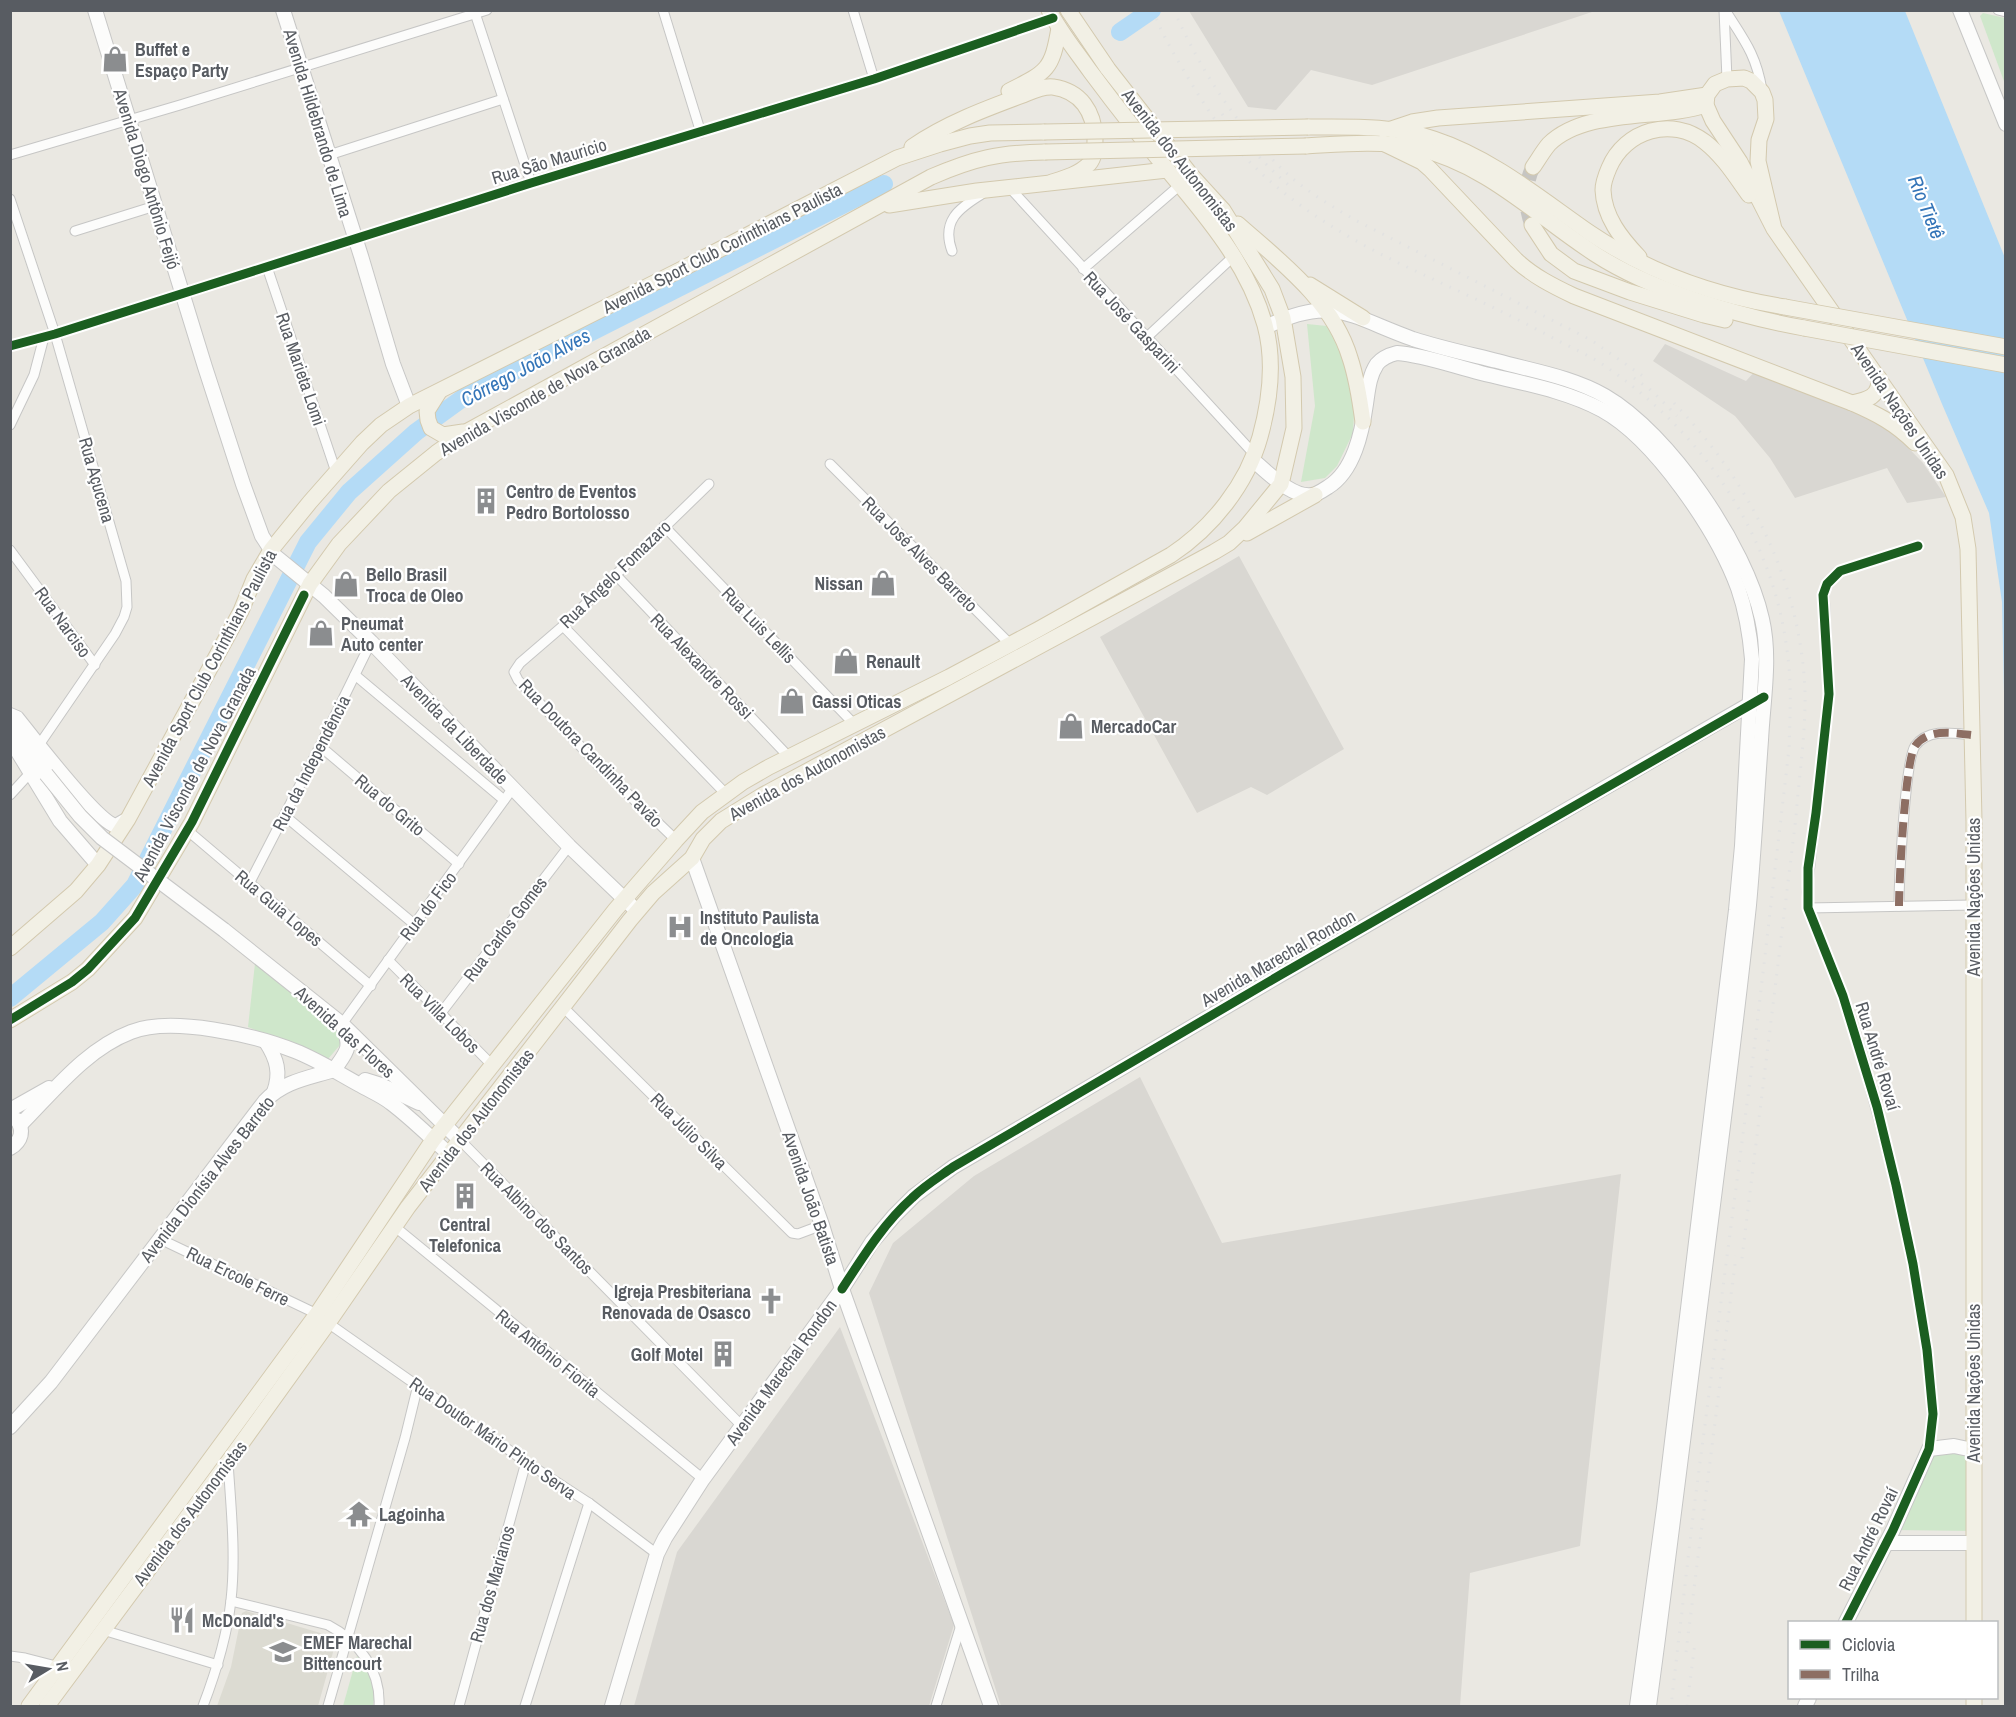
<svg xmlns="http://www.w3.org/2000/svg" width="2016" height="1717" viewBox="0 0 2016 1717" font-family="'Archivo Narrow',sans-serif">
<rect width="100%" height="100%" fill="#eae8e2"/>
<g fill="#d9d7d2">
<polygon points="1189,11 1595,11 1372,85 1311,70 1276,110 1248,107"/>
<polygon points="1665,344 1746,381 1757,369 1888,427 1923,463 1946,497 1907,503 1887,468 1795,498 1770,458 1735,416 1653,361"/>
<polygon points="1239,556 1344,749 1267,795 1251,787 1197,813 1100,637"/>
<polygon points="1140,1077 1222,1243 1621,1174 1580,1546 1470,1573 1460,1706 1001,1706 869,1293 893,1243 974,1176"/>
<polygon points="840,1327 954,1625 929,1706 634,1706 677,1552"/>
</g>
<polygon fill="#dcdbd2" points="246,1611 337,1638 318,1706 217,1706 231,1667 242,1613"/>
<g fill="#cfe7cb">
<polygon points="1983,13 2005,18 2005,84 1983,24 1980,16"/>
<polygon points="1307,324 1327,326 1336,336 1355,397 1353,433 1337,466 1325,478 1301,482 1315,406"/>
<polygon points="255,963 340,1028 340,1045 328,1059 248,1027"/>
<polygon points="1929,1449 1973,1450 1974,1531 1893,1530"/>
<path d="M357 1656C373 1674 377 1682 373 1706H343Z"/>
</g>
<polygon fill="#b4dbf6" points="1779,11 1905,11 2005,258 2005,738 2002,602 1989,513 1942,404"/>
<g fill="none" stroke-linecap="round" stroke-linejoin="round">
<g stroke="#b4dbf6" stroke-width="18">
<polyline points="1120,32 1152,10"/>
<polyline points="10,998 102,922 135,885 308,542 349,492 416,432 467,395 884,184"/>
</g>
<path stroke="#c6c5c2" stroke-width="15" stroke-dasharray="15 8" stroke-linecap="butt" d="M1532 225C1525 206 1524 185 1533 167"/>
<g stroke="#c6c6c5" stroke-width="11">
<g id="street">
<polyline points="474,10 531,183"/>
<polyline points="663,10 701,133"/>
<polyline points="853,10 874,79"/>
<polyline points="1724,10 1727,79"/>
<path d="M1725 10C1744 40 1756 54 1762 90"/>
<polyline points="1998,10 2006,12"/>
<polyline points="10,155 180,105 487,10"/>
<polyline points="329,155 503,99"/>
<polyline points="1010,188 1255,455"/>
<polyline points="10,199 55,334 126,581 127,607 124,617 115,634 39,745"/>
<polyline points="75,231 155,206"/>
<path d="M952 251C941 221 959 208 982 194"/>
<polyline points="267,267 336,472"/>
<polyline points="1083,269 1180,185"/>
<polyline points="1146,338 1234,256"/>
<polyline points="10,346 55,334 531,183 874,79 1053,18"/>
<polyline points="10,425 34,375 44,337"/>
<polyline points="830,464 1010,644"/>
<polyline points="664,526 854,724"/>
<path d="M1918 546 1840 571 1833 577 1824 591 1829 694 1807 892C1810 928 1833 964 1844 999 1876 1102 1904 1206 1921 1313 1928 1358 1937 1404 1929 1449"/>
<polyline points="10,550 95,665"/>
<polyline points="616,575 789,757"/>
<polyline points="563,626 726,794"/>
<polyline points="355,675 504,800"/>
<polyline points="320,746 459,864"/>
<polyline points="10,795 31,772"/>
<polyline points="285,816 414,924"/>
<polyline points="187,830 371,986"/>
<polyline points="676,840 601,768 518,680 514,672 520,663 563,626 709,484"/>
<polyline points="249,884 320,746 371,642"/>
<path d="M1899 906C1899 883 1905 761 1915 746 1928 728 1953 733 1971 735"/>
<polyline points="1808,908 1973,905"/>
<polyline points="388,960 493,1066"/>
<polyline points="563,1007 792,1233 798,1234 822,1225"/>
<polyline points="441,1013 569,846"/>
<polyline points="342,1024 513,788"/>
<polyline points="460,1140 741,1425"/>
<polyline points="394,1226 703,1479"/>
<polyline points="160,1239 317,1314"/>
<polyline points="328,1323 526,1462 589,1503 657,1554"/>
<path d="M231 1601 328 1625C359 1641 381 1671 379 1706"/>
<polyline points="103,1630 218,1665"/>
<polyline points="10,1656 25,1658 60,1667"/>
<path d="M203 1706C216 1672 227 1637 231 1600 236 1555 231 1508 228 1462"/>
<polyline points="328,1706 405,1438 418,1385"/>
<polyline points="459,1706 526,1462"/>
<polyline points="525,1706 589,1503"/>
<polyline points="936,1706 961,1625"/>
</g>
</g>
<g stroke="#c7c7c6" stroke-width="16">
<g id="secondary">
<polyline points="95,10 205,367 243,484 262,536 275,556 324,596 371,642 569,846 637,911"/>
<polyline points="283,10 361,256 393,364 409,406"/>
<polyline points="1960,10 2006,124"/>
<path d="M1266 327C1333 294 1351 317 1413 339 1441 348 1469 354 1497 361 1533 371 1572 377 1605 396 1669 433 1746 546 1762 619 1771 658 1763 700 1761 740 1757 795 1754 850 1749 905 1739 1000 1727 1095 1715 1189 1694 1362 1672 1534 1649 1706"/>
<path d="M1253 460C1267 472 1296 502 1316 494 1320 492 1325 489 1328 487 1354 471 1362 432 1366 404 1368 391 1369 376 1377 364 1382 358 1389 355 1397 353 1424 355 1453 366 1481 373 1521 383 1565 390 1602 410 1655 439 1717 531 1738 588 1746 611 1750 635 1752 659L1742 846 1736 910 1664 1508 1637 1706"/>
<path d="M10 715 17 718C33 738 97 822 116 826L128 819"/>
<polyline points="10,725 46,774"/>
<polyline points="10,739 60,821 98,865"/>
<polyline points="692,858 822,1225 842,1289 991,1706"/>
<polyline points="224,930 342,1024 460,1140"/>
<path d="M266 1042C277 1059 281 1073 274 1092"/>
<path d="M334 1070C347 1051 352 1049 343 1026"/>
<polyline points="365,1080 381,1085 419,1103"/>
<polyline points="10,1110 49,1088"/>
<path d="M20 1125C53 1092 86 1049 131 1032 171 1016 255 1035 295 1051 318 1060 338 1073 360 1085 370 1091 381 1095 391 1103 411 1118 430 1137 449 1154"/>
<path d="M10 1148C22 1141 24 1130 17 1120"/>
<path d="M10 1427 51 1382 265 1101C284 1081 309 1078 334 1070"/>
<polyline points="1886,1543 1974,1543"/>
<polyline points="1846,1622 1893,1530 1929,1449 1954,1446 1973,1450"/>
<polyline points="612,1706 657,1554 665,1538 703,1479 842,1289 872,1242 894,1216 914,1196 953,1167 1282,974 1757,700"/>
<polyline points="1805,1706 1809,1698"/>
</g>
</g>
<g stroke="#d3c9ae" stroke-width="17">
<g id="primary">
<path d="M1009 91C1047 72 1052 70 1059 28"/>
<path d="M1308 127C1350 127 1394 125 1434 139 1492 158 1541 199 1590 233 1648 272 1716 296 1785 307"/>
<polyline points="1391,129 1412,122 1438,118 1660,102 1707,95"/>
<path d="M1383 143 1422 162 1430 169 1516 260C1533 276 1553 286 1574 296L1852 403C1877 414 1895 423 1915 443"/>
<path d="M1306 146C1342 144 1380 140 1416 148 1488 165 1535 215 1595 254 1652 291 1738 316 1804 328"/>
<path d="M912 147C945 124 985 109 1023 95 1033 91 1042 86 1053 87 1081 91 1094 112 1095 138 1095 148 1095 157 1089 164 1079 174 1065 178 1052 182"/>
<path d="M1533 167C1538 160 1543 151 1549 144 1586 108 1659 120 1706 105"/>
<polyline points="889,205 977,191 1167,170"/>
<path d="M1238 224C1281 262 1333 301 1350 358 1357 379 1360 400 1363 422"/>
<polyline points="1532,225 1551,254 1574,271 1630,292 1704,315 1725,320"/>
<polyline points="1774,229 1758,161 1759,140 1766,119 1765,100 1762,92 1751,81 1744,78 1727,79 1715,84 1707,95 1706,105 1713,121 1740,162 1774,229 1946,475 1963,517 1968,549 1974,821 1974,1622"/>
<path d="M1639 257C1621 238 1604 217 1603 190 1603 182 1606 175 1609 168 1625 130 1672 116 1705 142 1723 156 1736 177 1749 195"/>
<polyline points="1310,285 1363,318"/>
<polyline points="439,392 427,411 428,420 431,428 443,435 463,432"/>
<path d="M1852 403C1867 400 1880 397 1879 378"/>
<polyline points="1247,533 1315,495"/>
<polyline points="10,948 76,891 98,865 128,819 241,611 254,579 271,550 310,502 362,443 381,425 409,406 680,270 897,158 940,144 970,136 990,133 1044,132"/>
<path d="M10 1020 72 982 88 969 135 918 192 822 310 584 339 544 389 491 436 453 466 432 931 177C975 158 998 153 1045 152"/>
<path d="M29 1706 317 1314 433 1140 616 909 676 840 702 812 743 782 769 767 949 677 1039 629 1171 555C1212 528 1247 484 1260 437 1270 401 1275 362 1265 325 1250 271 1215 227 1180 185 1149 148 1119 110 1090 71 1076 51 1060 32 1049 10"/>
<polyline points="47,1706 228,1462 328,1323 408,1207 630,920 653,893 692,858 703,839 721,821 763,795 1214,552 1229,543 1245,528 1281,484 1294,428 1293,377 1283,318 1272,289 1223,210 1191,175 1108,69 1068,10"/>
<polyline points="1974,1706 1974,1698"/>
</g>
</g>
<use href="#street" stroke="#fcfcfb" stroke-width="9"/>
<use href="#secondary" stroke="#fcfcfb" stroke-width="14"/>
<use href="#primary" stroke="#f2f0e5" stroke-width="15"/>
<g stroke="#e2e2e1" stroke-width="3" stroke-dasharray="1.5 8" stroke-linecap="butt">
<path d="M1153 10C1161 32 1172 51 1184 71 1201 100 1221 131 1244 156 1289 204 1348 239 1407 267 1456 290 1505 312 1553 338 1568 346 1584 353 1599 362 1698 427 1772 531 1787 650 1792 683 1790 716 1789 749L1754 1050 1693 1516 1671 1706"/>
<path d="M1174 10C1199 68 1236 125 1282 169 1304 190 1331 206 1357 221L1591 340 1647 379"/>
<path d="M1222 114C1243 141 1265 165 1292 188"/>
<polyline points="1634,378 1652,391 1677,416"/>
<path d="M1674 403C1749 481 1800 580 1805 690 1806 733 1799 775 1796 817L1741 1266"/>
<polyline points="1686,1652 1736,1256"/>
<polyline points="1687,1706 1695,1642"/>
</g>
<g stroke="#c7c7c6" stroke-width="16" stroke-linecap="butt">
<polyline id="secondary-bridge" points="46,774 80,816 102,838 224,930"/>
</g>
<g stroke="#d3c9ae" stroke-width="17" stroke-linecap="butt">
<g id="primary-bridge">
<polyline points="1044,132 1308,127"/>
<polyline points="1045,152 1306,146"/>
<polyline points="1785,307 2006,347"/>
<polyline points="1804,328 2006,365"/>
</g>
</g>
<use href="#secondary-bridge" stroke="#fcfcfb" stroke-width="14"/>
<use href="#primary-bridge" stroke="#f2f0e5" stroke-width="15"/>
<path stroke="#8d6e63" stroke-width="8" stroke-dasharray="15 8" stroke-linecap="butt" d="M1899 906C1899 883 1905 761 1915 746 1928 728 1953 733 1971 735"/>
<g stroke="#fff" stroke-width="13">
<g id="cycleway">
<polyline points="10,346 55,334 531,183 874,79 1053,18"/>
<polyline points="10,1020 72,982 88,969 135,918 192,822 304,595"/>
<path d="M842 1289C863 1257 883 1224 912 1198 924 1186 939 1177 953 1167L1282 974 1764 697"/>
<polyline points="1846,1622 1893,1530 1929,1449 1933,1414 1927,1350 1913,1264 1896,1185 1877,1107 1843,996 1808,908 1808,868 1816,813 1829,694 1823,595 1827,584 1840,571 1918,546"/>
</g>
</g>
<use href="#cycleway" stroke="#1b5e20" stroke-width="9"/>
</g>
<defs>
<g id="shop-bare" transform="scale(2.07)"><path d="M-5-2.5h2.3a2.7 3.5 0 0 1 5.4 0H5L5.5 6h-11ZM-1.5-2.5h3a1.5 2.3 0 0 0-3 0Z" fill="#8b8d8f" stroke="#fff" stroke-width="2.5" paint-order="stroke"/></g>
<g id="building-bare" transform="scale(2.07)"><path d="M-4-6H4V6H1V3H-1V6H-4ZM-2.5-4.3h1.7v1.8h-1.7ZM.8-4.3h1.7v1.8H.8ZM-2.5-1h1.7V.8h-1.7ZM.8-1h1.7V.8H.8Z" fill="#8b8d8f" stroke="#fff" stroke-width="2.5" paint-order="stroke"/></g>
<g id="hospital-bare" transform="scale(2.07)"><path d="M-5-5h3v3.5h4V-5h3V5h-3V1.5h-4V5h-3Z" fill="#8b8d8f" stroke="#fff" stroke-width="2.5" paint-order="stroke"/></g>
<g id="church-bare" transform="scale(2.07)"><path d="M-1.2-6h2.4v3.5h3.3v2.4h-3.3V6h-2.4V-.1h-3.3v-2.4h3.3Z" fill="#8b8d8f" stroke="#fff" stroke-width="2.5" paint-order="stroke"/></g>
<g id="temple-bare" transform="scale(2.07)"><path d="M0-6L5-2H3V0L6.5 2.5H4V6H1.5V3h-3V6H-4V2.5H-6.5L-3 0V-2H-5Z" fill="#8b8d8f" stroke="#fff" stroke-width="2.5" paint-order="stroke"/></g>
<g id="restaurant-bare" transform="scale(2.07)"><path d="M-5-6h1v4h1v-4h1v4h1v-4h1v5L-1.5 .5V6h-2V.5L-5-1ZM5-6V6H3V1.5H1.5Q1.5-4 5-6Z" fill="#8b8d8f" stroke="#fff" stroke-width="2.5" paint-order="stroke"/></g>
<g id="school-bare" transform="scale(2.07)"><path d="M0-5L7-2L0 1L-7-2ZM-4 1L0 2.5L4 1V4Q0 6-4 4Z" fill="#8b8d8f" stroke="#fff" stroke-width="2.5" paint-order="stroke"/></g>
</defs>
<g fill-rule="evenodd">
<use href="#shop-bare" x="115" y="59"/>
<use href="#building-bare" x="486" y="501"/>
<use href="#shop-bare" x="883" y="583"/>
<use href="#shop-bare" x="346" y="584"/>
<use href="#shop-bare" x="321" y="633"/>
<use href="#shop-bare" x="846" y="661"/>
<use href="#shop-bare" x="792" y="701"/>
<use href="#shop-bare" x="1071" y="726"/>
<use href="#hospital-bare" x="680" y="927"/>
<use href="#building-bare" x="465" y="1196"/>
<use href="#church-bare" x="771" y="1301"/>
<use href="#building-bare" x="723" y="1354"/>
<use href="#temple-bare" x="359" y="1514"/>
<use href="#restaurant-bare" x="182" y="1620"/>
<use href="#school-bare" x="283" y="1652"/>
</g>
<g text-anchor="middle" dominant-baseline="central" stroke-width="4.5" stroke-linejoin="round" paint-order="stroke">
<g font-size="18" font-weight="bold" fill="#585c62" stroke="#fff" text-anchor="start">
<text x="135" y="49">Buffet e<tspan x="135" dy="21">Espaço Party</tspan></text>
<text x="506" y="491">Centro de Eventos<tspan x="506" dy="21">Pedro Bortolosso</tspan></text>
<text x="366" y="574">Bello Brasil<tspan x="366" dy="21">Troca de Oleo</tspan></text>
<text x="863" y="583" text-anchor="end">Nissan</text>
<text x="341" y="623">Pneumat<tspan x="341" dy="21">Auto center</tspan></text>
<text x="866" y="661">Renault</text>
<text x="812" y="701">Gassi Oticas</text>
<text x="1091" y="726">MercadoCar</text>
<text x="700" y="917">Instituto Paulista<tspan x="700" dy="21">de Oncologia</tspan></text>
<text x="465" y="1224" text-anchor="middle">Central<tspan x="465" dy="21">Telefonica</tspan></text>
<text x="751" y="1291" text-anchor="end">Igreja Presbiteriana<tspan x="751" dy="21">Renovada de Osasco</tspan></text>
<text x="703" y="1354" text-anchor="end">Golf Motel</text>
<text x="379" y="1514">Lagoinha</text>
<text x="202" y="1620">McDonald's</text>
<text x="303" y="1642">EMEF Marechal<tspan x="303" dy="21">Bittencourt</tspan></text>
</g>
<g font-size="18" fill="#585c62" stroke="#fff">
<text transform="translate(318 123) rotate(73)">Avenida Hildebrando de Lima</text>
<text transform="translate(1180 160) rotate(52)">Avenida dos Autonomistas</text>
<text transform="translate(549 161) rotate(-17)">Rua São Mauricio</text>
<text transform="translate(147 179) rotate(73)">Avenida Diogo Antônio Feijó</text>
<text transform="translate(722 248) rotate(-27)">Avenida Sport Club Corinthians Paulista</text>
<text transform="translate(1132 322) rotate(47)">Rua José Gasparini</text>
<text transform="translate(301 369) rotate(71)">Rua Marieta Lomi</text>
<text transform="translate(545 391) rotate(-30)">Avenida Visconde de Nova Granada</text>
<text transform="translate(1900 411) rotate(56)">Avenida Nações Unidas</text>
<text transform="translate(97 480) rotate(74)">Rua Açucena</text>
<text transform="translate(920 554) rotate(45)">Rua José Alves Barreto</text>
<text transform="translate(615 574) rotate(-44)">Rua Ângelo Fomazaro</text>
<text transform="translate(63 622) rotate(54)">Rua Narciso</text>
<text transform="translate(759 625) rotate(46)">Rua Luis Lellis</text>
<text transform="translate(702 666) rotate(46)">Rua Alexandre Rossi</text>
<text transform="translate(209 668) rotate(-62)">Avenida Sport Club Corinthians Paulista</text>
<text transform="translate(455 729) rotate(46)">Avenida da Liberdade</text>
<text transform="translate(591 753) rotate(46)">Rua Doutora Candinha Pavão</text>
<text transform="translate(311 763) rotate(-63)">Rua da Independência</text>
<text transform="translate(807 773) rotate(-29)">Avenida dos Autonomistas</text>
<text transform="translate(194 774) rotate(-62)">Avenida Visconde de Nova Granada</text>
<text transform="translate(390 805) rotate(40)">Rua do Grito</text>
<text transform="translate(1973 897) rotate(-90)">Avenida Nações Unidas</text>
<text transform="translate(428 906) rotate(-53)">Rua do Fico</text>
<text transform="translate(279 908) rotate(40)">Rua Guia Lopes</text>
<text transform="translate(505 929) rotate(-53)">Rua Carlos Gomes</text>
<text transform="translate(1278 958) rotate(-30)">Avenida Marechal Rondon</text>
<text transform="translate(440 1013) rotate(45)">Rua Villa Lobos</text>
<text transform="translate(345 1032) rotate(42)">Avenida das Flores</text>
<text transform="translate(1878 1056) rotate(73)">Rua André Rovaí</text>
<text transform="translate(476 1120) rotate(-52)">Avenida dos Autonomistas</text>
<text transform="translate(689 1131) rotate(45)">Rua Júlio Silva</text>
<text transform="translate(207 1179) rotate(-52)">Avenida Dionísia Alves Barreto</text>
<text transform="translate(811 1198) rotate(71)">Avenida João Batista</text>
<text transform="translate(537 1218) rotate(45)">Rua Albino dos Santos</text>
<text transform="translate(238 1276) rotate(26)">Rua Ercole Ferre</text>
<text transform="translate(548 1353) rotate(39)">Rua Antônio Fiorita</text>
<text transform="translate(781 1372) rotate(-54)">Avenida Marechal Rondon</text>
<text transform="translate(1973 1383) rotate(-90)">Avenida Nações Unidas</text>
<text transform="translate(493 1438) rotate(35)">Rua Doutor Mário Pinto Serva</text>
<text transform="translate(190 1513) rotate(-53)">Avenida dos Autonomistas</text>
<text transform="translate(1868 1539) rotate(-64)">Rua André Rovaí</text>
<text transform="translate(492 1584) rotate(-74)">Rua dos Marianos</text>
</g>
<g font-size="20" font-style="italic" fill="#3475b8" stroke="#fff">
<text transform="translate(1927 207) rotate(68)">Rio Tietê</text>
<text transform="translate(525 367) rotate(-28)">Córrego João Alves</text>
</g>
</g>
<rect width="2016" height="1717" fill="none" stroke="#585c62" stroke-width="24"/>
<rect x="1788" y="1621" width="210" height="78" fill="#ffffff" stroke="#bcbec0" stroke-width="1.5"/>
<rect x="1800" y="1640" width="30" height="9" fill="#1b5e20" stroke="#bcbec0" stroke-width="1.5"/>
<text x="1842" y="1651" font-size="18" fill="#585c62">Ciclovia</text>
<rect x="1800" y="1670" width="30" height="9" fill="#8d6e63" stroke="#bcbec0" stroke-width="1.5"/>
<text x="1842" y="1681" font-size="18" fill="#585c62">Trilha</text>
<g transform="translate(48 1669) rotate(79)" stroke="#ffffff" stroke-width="4.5" paint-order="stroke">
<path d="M0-4.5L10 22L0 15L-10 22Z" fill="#585c62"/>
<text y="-9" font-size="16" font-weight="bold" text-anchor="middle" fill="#585c62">N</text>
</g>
</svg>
